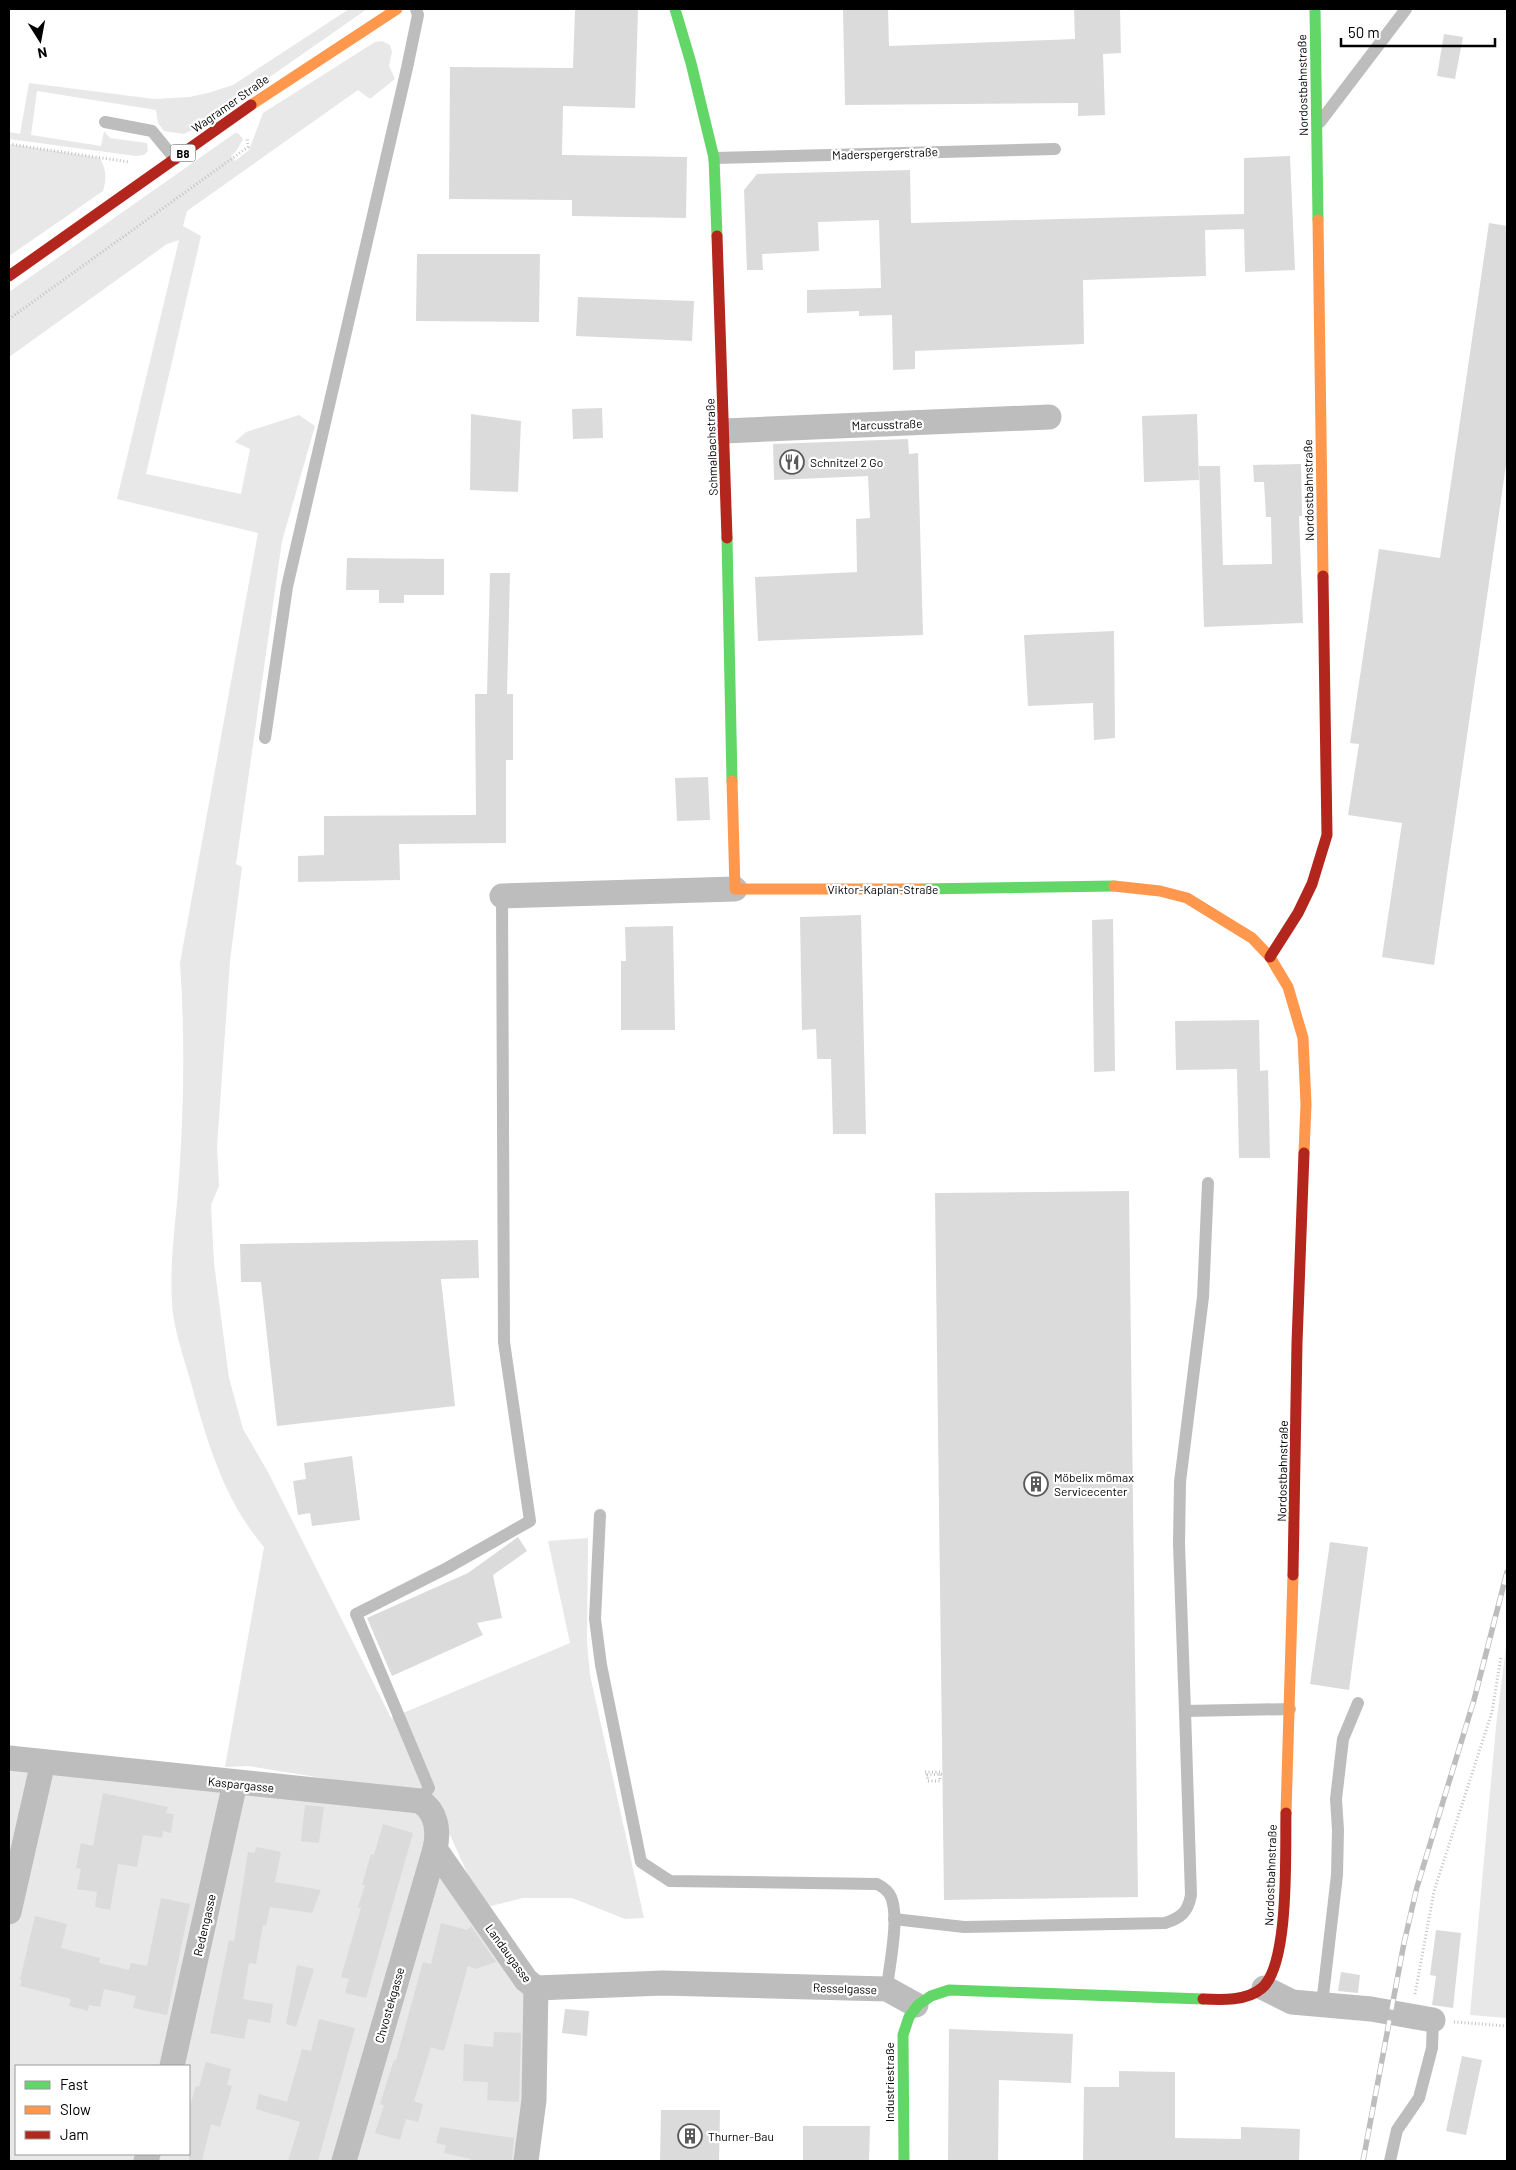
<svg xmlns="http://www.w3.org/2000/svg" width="1516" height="2170" viewBox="0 0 1516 2170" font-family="Barlow,sans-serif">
<rect width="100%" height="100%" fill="#fff"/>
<g fill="#e8e8e8" fill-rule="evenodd">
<polygon points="349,9 367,9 198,127 184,134 164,131 158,123 156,110 37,91 31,135 101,146 104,131 110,138 147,143 148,151 144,155 136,156 9,139 9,132 20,134 29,83 154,99 189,97 208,93 233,85"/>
<path d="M382 41 390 45 392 52 389 66 395 79 370 99 358 90 187 211 183 226 201 236 146 474 241 494 250 449 235 442 246 432 299 415 315 426 282 541 236 864 242 867 230 961 217 1147 219 1186 211 1205 214 1263 229 1378 243 1429 268 1472 391 1718 570 1643 548 1541 588 1538 587 1643 590 1675 644 1918 625 1919 572 1898H523L483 1908 436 1804 408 1792 248 1766 225 1767 264 1547C222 1498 206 1437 189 1376 183 1356 176 1334 173 1314 168 1268 176 1223 179 1178 184 1107 185 1034 180 963L258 533 117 499 179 240 167 244 9 357V292L235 133H238L243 139 237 150 231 156 235 161 249 150 263 113 375 42Z"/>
<path d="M9 144 100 158C106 170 107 178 103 191L9 256Z"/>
<polygon points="1507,1639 1507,2018 1470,2015 1496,1726"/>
<path d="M9 1758 420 1801 526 1980V2161H9ZM16 2066H189V2154H16Z"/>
</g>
<g fill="#dbdbdb">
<polygon points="575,9 638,9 635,108 563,106 562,155 687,157 686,218 572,216 572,200 449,199 450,67 573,68"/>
<polygon points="843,9 888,9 889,46 1075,39 1074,9 1120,9 1121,53 1103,54 1105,115 1078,116 1078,103 845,105"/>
<polygon points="1444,34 1463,37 1455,79 1437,76"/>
<polygon points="1290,156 1295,270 1245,272 1244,229 1205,230 1206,276 1083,280 1084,344 915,351 915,369 893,370 892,315 859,316 859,311 807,313 807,290 881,288 879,220 818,222 819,251 762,254 763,270 747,270 744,190 757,174 910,170 911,223 1244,214 1244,158"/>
<polygon points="1489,223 1507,226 1507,458 1434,965 1382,957 1402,823 1348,815 1359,744 1350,743 1379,549 1440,558"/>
<polygon points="417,254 540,254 539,322 416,321"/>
<polygon points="578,297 694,301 692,341 576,336"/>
<polygon points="602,408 603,438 573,439 572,409"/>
<polygon points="471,414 521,421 518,492 470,490"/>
<polygon points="1197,414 1199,480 1144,482 1142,416"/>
<polygon points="908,439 909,454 918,453 923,635 758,641 755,577 857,572 856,519 870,518 868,476 774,480 773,444"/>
<polygon points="1301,464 1302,516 1299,516 1303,623 1204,627 1199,466 1220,466 1223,565 1272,564 1271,517 1266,517 1264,482 1254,482 1253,465"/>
<polygon points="347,558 444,559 444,595 404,595 404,603 379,603 379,590 346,590"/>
<polygon points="490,573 510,573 507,694 513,694 513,760 506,760 506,843 399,844 400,880 298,882 298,856 324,855 324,816 476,815 475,694 487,694"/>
<polygon points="1114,631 1115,738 1094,740 1093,703 1028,706 1024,635"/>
<polygon points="708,777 710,820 677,821 675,778"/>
<polygon points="861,915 866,1134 833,1134 831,1059 817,1059 816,1029 802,1030 800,917"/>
<polygon points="1113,919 1115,1071 1094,1072 1092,920"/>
<polygon points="673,926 675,1030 621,1030 621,961 626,961 625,927"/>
<polygon points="1259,1020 1260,1071 1268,1070 1270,1158 1239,1158 1237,1069 1176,1070 1175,1021"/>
<polygon points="1129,1191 1138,1897 944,1900 935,1193"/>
<polygon points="478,1240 479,1278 441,1279 455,1406 277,1426 261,1282 241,1282 240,1244"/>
<polygon points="352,1456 360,1520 312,1526 310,1513 298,1515 293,1481 306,1479 304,1463"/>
<polygon points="518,1537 527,1551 493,1575 502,1618 477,1623 483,1635 392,1676 367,1618 468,1573"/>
<polygon points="1330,1542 1368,1547 1349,1690 1310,1684"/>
<polygon points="103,1793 168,1807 166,1813 174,1814 171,1833 163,1831 162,1838 143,1835 137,1867 118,1864 110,1910 95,1907 97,1892 77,1889 81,1869 76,1868 81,1843 93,1846"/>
<polygon points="305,1805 324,1807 319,1843 301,1841"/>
<polygon points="383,1824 413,1833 366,1998 345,1993 349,1979 341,1977 361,1908 358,1907 365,1885 362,1885 371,1854 374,1855"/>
<polygon points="256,1847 281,1852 275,1882 321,1890 312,1913 270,1907 266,1926 263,1925 256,1964 249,1963 243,1999 273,2004 270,2023 248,2019 244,2039 210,2033 229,1940 234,1941 248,1852 255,1853"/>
<polygon points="161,1898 190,1904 167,2015 133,2008 136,1996 104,1989 100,2007 89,2005 88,2011 69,2006 71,1999 20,1986 22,1980 20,1980 35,1916 67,1924 61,1948 100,1958 99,1963 129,1970 131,1963 147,1966"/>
<polygon points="441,1923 467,1930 471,1926 496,1962 476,1969 468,1966 444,2051 431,2047 414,2101 423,2104 418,2122 406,2119 400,2140 375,2133 384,2105 380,2104 394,2060 396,2060 423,1962 431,1964"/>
<polygon points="1436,1930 1461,1933 1453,2008 1432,2005 1436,1976 1430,1975"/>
<polygon points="297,1965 314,1969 296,2027 286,2024"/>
<polygon points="1341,1972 1360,1975 1358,1993 1338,1991"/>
<polygon points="565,2009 589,2011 587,2036 562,2033"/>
<polygon points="319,2019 355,2028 318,2161 288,2161 300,2122 256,2109 259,2094 287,2102 302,2049 311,2051"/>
<polygon points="949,2029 1073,2034 1071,2083 999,2080 998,2161 948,2161"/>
<polygon points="494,2032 521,2033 519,2102 487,2100 488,2082 463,2081 464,2044 493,2047"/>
<polygon points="1462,2056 1482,2060 1466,2135 1446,2131"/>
<polygon points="206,2062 231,2069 227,2085 232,2086 220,2127 211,2124 202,2161 189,2161 189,2109 196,2086 199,2087"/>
<polygon points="1119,2071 1175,2072 1175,2138 1241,2139 1241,2127 1300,2129 1299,2161 1083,2161 1084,2087 1119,2087"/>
<polygon points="661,2110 720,2110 719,2161 660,2161"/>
<polygon points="803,2126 870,2126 869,2161 803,2161"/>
<polygon points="440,2127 514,2138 512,2161 470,2161 471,2159 444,2153 446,2145 436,2143"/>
</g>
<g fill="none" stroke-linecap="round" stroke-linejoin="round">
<g stroke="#c2c2c2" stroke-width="3" stroke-dasharray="1 2.5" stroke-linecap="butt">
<polyline points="9,144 129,162"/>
<polyline points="9,319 248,147 247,137"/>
<polyline points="925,1772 940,1772 940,1781 928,1781 927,1775 942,1774"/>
<polyline points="1415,1994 1434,1891 1492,1712 1501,1656"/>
<polyline points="1454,2022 1507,2026"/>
</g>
<g stroke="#bdbdbd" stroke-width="12">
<polyline points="105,122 152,131 175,159"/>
<polyline points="1320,122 1406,9"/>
<polyline points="714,158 1055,149"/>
<polyline points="265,738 287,587 407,68 418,15 416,9"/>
<polyline points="1208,1183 1203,1297 1180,1482 1179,1544 1185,1711 1290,1709"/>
<path d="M600 1515 595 1619 601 1665 641 1862 670 1881 877 1884C883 1887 888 1890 891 1897 900 1919 889 1965 887 1989"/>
<polyline points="420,1801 429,1788 356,1614 447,1568 530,1521 504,1342 502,896"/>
<path d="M894 1919 964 1927 1165 1923C1181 1918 1188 1912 1191 1895L1185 1711"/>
<polyline points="1322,2004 1337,1875 1338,1830 1336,1799 1343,1739 1358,1703"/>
<polyline points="1390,2161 1397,2130 1419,2098 1432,2048 1433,2020"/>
</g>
<g stroke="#bdbdbd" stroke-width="25">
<polyline points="724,431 1049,417"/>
<polyline points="502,896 735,889"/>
<path d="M9 1758 420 1801C437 1812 439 1831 435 1849L344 2161"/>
<polyline points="435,1849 526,1980 536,1988 534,2100 526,2161"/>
<polyline points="9,1912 43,1762"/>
<polyline points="536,1988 663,1983 887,1989 916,2005"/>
<polyline points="1264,1988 1292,2002 1371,2009 1433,2020"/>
<polyline points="172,2066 235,1783"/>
<polyline points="146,2161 148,2154"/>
</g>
<g stroke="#63d668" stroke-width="11">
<polyline points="675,9 691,63 714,158 717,236"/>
<polyline points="1315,9 1318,220"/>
<polyline points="727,538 732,781"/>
<polyline points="921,889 1114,886"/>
<polyline points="904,2161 903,2035 909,2017 918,2005 931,1996 949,1990 1203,1999"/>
</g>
<g stroke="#ff974d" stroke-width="11">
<polyline points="251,105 397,9"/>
<polyline points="1318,220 1323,576"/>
<polyline points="732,781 735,889 921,889"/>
<polyline points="1114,886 1160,891 1187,898 1252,938 1270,957 1288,987 1303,1038 1306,1104 1304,1153"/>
<polyline points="1286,1813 1293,1575"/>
</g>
<g stroke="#b3261e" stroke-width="11">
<polyline points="717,236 727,538"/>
<polyline points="9,276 251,105"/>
<polyline points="1270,957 1298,913 1312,884 1327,835 1323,576"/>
<polyline points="1293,1575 1297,1343 1304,1153"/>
<path d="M1203 1999C1222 2000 1247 2001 1262 1988 1290 1964 1285 1851 1286 1813"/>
</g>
<g stroke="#bdbdbd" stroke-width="5.5">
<polyline id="rail" points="1363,2161 1404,1943 1417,1887 1474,1700 1507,1572"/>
</g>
<use href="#rail" stroke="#fff" stroke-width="4" stroke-dasharray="11" stroke-linecap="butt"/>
</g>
<defs>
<g id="restaurant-ring" transform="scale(1.25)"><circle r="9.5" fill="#fff" stroke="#595959" stroke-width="1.5"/><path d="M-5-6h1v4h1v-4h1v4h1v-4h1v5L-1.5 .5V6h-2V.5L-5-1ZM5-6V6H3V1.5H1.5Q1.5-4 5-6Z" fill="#595959"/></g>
<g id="building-ring" transform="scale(1.25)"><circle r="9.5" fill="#fff" stroke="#595959" stroke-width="1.5"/><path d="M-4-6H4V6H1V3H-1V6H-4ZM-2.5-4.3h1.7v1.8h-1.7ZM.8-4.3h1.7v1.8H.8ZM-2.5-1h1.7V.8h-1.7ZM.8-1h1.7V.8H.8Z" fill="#595959"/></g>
</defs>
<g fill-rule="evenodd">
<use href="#restaurant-ring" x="792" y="462"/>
<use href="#building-ring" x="1036" y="1484"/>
<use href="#building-ring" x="690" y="2136"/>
</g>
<g text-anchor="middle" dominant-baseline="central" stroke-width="4.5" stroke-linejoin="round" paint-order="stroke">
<rect fill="#fff" stroke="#4c4c4c" stroke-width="1" x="170.5" y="144.5" width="25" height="17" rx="4"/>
<g font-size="11" font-weight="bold" fill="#000">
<text x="183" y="153">B8</text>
</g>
<g font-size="12" fill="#000" stroke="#fff">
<text transform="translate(1302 85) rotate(-91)">Nordostbahnstraße</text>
<text transform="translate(230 103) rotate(-35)">Wagramer Straße</text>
<text transform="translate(885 153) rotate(-2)">Maderspergerstraße</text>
<text transform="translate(887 424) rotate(-2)">Marcusstraße</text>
<text transform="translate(711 447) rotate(-92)">Schmalbachstraße</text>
<text transform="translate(1308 490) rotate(-91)">Nordostbahnstraße</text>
<text x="883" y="889">Viktor-Kaplan-Straße</text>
<text transform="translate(1282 1471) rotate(-89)">Nordostbahnstraße</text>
<text transform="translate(241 1784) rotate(6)">Kaspargasse</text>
<text transform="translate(1270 1875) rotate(-88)">Nordostbahnstraße</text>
<text transform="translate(204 1925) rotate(-77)">Redengasse</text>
<text transform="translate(509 1953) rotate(54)">Landaugasse</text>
<text transform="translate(845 1988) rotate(2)">Resselgasse</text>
<text transform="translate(389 2005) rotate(-74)">Chvostekgasse</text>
<text transform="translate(889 2082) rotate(-90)">Industriestraße</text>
</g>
<g font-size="12" fill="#000" stroke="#fff" text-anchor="start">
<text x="810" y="462">Schnitzel 2 Go</text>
<text x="1054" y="1477">Möbelix mömax<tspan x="1054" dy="14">Servicecenter</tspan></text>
<text x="708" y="2136">Thurner-Bau</text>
</g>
</g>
<rect width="1516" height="2170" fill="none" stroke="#000000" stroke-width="20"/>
<rect x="15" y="2065" width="175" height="90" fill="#ffffff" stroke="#999999"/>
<rect x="25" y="2081" width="25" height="8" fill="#63d668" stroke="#999999"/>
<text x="60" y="2090" font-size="15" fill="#000000">Fast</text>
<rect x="25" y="2106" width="25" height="8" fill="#ff974d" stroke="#999999"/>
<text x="60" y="2115" font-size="15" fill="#000000">Slow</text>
<rect x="25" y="2131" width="25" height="8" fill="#b3261e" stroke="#999999"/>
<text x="60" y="2140" font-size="15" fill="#000000">Jam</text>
<g transform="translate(40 40) rotate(169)" stroke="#ffffff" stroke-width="4" paint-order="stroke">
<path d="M0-4L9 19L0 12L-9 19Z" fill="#000000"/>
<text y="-8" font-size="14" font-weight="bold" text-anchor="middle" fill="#000000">N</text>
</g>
<path d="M1341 38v8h154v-8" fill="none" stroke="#000000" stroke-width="2.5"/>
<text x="1348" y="38" font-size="15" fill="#000000" stroke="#ffffff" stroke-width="4" paint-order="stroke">50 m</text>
</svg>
